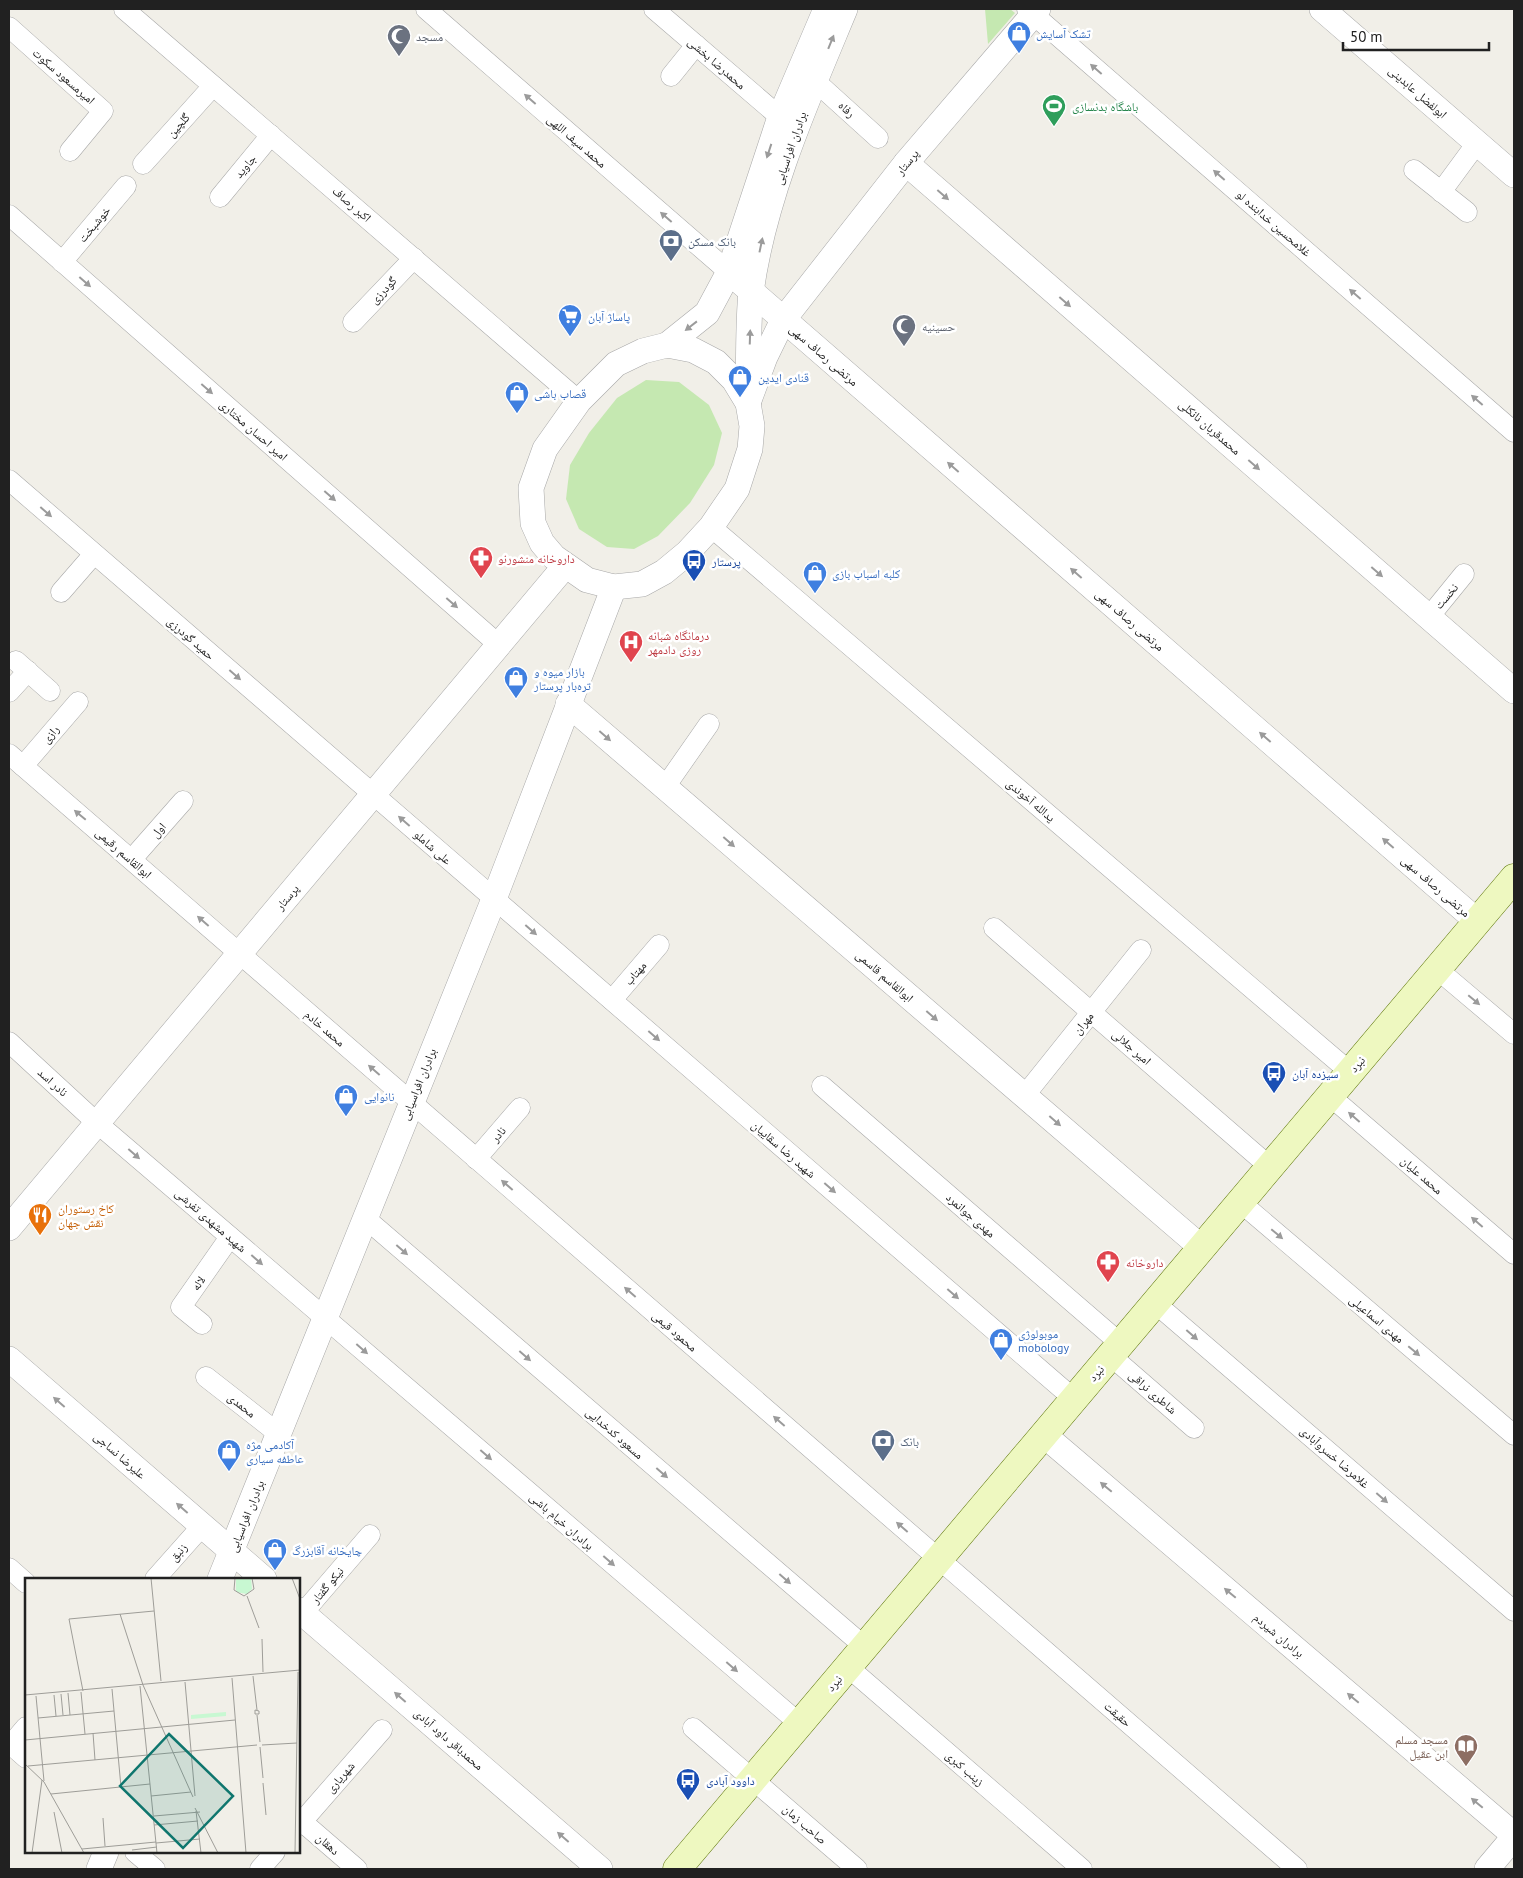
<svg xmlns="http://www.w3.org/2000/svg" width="1523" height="1878" viewBox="0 0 1523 1878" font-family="'PT Sans','Noto Naskh Arabic',sans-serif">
<rect width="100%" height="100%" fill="#f1efe8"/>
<g fill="#c5e8b1">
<polygon points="985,9 1010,9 1015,13 988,44"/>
<polygon points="646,380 679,382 709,405 722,433 714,465 690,503 658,536 634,549 607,547 579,529 566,499 570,465 589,433 617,398"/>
</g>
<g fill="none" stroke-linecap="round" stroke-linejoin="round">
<g stroke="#a8a8a8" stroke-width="21">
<g id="minor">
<polyline points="124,9 579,401"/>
<polyline points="426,9 729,272"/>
<polyline points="654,9 780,117"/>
<polyline points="1027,9 1514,432"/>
<polyline points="9,27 103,111 70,151"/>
<polyline points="671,76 696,45"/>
<polyline points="815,81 878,138"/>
<polyline points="143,164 213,86"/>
<polyline points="1414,170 1467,212"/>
<polyline points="1441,192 1477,143"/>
<polyline points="220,197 271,135"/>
<polyline points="9,215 499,645"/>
<polyline points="62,262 126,186"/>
<polyline points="353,322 414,258"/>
<polyline points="9,480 1074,1399"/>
<polyline points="711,527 1350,1072"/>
<polyline points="61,592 94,554"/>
<polyline points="1429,617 1464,574"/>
<polyline points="16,661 50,691"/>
<polyline points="9,692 28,671"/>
<polyline points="9,754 1297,1869"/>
<polyline points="23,766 78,702"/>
<polyline points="665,787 709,724"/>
<polyline points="132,859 183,801"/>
<polyline points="994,928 1270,1167"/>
<polyline points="1437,969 1514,1034"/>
<polyline points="612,1000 659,945"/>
<polyline points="9,1042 97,1123 800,1724"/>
<polyline points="822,1086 1121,1344"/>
<polyline points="1025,1095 1141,950"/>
<polyline points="1330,1096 1514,1254"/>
<polyline points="476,1159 520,1108"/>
<polyline points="1240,1202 1514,1435"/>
<polyline points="365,1218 865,1647"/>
<polyline points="1155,1303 1514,1611"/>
<polyline points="202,1324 181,1307 230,1237"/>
<polyline points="1111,1356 1194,1428"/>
<polyline points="206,1377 279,1434"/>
<polyline points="9,1568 26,1583"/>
<polyline points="155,1579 202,1526"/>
<polyline points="303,1613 370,1535"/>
<polyline points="848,1667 1082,1869"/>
<polyline points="693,1728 857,1869"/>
<polyline points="9,1743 26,1758"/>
<polyline points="9,1747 26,1727"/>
<polyline points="299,1819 357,1869"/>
<polyline points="299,1825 382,1730"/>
<polyline points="135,1852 155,1869"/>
<polyline points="260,1869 275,1852"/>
</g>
</g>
<g stroke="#a8a8a8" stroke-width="26">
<g id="tertiary">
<polyline points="1322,9 1514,175"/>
<polyline points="906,163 1514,691"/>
<polyline points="729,272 1477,921"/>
<polygon points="667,345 693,350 716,362 734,380 748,403 752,426 750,449 737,489 711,527 687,553 664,572 642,584 614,587 587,580 554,557 542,543 533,523 531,488 545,449 579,401 616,364 643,351"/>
<polyline points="667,345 707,313 729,272 780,117 826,9"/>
<path d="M748 383C749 353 748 322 751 292 764 196 808 98 845 9"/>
<polyline points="748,403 765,357 783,320 906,163 1038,9"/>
<polyline points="568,704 1202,1248"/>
<polyline points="9,1228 565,566"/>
<polyline points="9,1359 264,1579"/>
<polyline points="1044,1435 1514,1835"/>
<polyline points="220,1579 494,899 614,587"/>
<polyline points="299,1610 600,1869"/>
<polyline points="99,1869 106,1852"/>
<polyline points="1487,1869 1514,1837"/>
</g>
</g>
<g stroke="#5e7709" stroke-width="29">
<polyline id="secondary" points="677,1869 1514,878"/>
</g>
<use href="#minor" stroke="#fff" stroke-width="20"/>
<use href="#tertiary" stroke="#fff" stroke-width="25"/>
<use href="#secondary" stroke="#eef8c0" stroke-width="28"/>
</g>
<defs><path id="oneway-solid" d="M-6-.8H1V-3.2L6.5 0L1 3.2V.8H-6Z" transform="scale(1.25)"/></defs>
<g fill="#9b9b9b">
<use href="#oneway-solid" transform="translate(831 42) rotate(-68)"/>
<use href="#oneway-solid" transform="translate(1096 69) rotate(-139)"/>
<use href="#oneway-solid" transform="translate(530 99) rotate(-139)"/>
<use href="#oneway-solid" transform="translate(769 151) rotate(108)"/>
<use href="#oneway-solid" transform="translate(1219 175) rotate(-139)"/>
<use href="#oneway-solid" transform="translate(943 195) rotate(41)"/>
<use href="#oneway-solid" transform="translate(666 217) rotate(-139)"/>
<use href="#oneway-solid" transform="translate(761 245) rotate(-78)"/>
<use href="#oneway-solid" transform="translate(85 282) rotate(41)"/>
<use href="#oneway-solid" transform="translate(1355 294) rotate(-139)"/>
<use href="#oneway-solid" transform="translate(1065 302) rotate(41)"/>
<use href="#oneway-solid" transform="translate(691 326) rotate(142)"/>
<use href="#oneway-solid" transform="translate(750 337) rotate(-88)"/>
<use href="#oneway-solid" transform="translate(207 389) rotate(41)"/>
<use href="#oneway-solid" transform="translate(1477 400) rotate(-139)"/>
<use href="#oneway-solid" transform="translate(1254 465) rotate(41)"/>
<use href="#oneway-solid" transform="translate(953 467) rotate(-139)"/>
<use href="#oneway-solid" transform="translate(330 496) rotate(41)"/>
<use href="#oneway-solid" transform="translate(46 512) rotate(41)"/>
<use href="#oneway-solid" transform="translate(1377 572) rotate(41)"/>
<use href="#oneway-solid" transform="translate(1076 573) rotate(-139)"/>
<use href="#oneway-solid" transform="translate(452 603) rotate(41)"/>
<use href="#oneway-solid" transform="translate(235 675) rotate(41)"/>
<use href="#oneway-solid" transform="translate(605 736) rotate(41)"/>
<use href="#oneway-solid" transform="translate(1265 737) rotate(-139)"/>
<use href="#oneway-solid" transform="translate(80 815) rotate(-140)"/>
<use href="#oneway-solid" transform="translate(404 821) rotate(-139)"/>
<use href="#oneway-solid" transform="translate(729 842) rotate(41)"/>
<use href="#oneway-solid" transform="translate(1388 843) rotate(-139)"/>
<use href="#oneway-solid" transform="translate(203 921) rotate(-139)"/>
<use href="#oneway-solid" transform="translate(531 930) rotate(41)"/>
<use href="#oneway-solid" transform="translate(1474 1000) rotate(40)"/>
<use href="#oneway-solid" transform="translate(932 1016) rotate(41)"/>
<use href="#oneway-solid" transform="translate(654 1036) rotate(41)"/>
<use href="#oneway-solid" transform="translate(374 1070) rotate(-139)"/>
<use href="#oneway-solid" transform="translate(1354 1117) rotate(-139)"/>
<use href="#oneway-solid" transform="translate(1055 1121) rotate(41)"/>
<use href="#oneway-solid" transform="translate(134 1154) rotate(41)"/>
<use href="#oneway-solid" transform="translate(507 1185) rotate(-139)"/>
<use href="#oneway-solid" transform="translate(830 1188) rotate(41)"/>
<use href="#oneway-solid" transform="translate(1477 1222) rotate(-139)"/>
<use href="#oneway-solid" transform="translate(1277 1234) rotate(40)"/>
<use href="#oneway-solid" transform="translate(402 1250) rotate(41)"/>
<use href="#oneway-solid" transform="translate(257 1260) rotate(41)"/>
<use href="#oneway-solid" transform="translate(630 1292) rotate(-139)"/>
<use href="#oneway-solid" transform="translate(953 1294) rotate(41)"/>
<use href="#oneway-solid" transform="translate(1192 1335) rotate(41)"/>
<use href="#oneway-solid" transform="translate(362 1349) rotate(41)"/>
<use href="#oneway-solid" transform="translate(1414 1351) rotate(40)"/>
<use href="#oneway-solid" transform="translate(525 1356) rotate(41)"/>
<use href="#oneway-solid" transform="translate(59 1402) rotate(-139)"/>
<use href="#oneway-solid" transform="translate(779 1421) rotate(-139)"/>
<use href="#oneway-solid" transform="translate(486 1455) rotate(41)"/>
<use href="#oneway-solid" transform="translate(662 1473) rotate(41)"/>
<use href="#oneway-solid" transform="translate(1106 1487) rotate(-140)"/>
<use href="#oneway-solid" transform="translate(1382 1498) rotate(41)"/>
<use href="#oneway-solid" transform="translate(182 1508) rotate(-139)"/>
<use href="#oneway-solid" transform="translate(902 1527) rotate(-139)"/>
<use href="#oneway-solid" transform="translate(609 1561) rotate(41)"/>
<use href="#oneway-solid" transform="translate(785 1579) rotate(41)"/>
<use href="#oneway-solid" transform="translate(1230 1593) rotate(-140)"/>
<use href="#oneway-solid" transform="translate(732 1667) rotate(41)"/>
<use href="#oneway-solid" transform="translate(400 1697) rotate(-139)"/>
<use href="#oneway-solid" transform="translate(1353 1698) rotate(-140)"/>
<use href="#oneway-solid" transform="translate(1477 1803) rotate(-140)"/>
<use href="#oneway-solid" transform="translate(563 1837) rotate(-139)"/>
</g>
<defs>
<g id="shop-pin" transform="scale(1.25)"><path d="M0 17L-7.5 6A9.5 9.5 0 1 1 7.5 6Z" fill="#3f7fe0" stroke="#fff"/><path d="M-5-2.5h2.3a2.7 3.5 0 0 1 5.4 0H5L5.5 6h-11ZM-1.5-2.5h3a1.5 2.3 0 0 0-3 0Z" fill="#fff"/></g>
<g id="mosque-pin" transform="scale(1.25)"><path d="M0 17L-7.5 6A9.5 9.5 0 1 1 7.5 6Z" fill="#6b7280" stroke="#fff"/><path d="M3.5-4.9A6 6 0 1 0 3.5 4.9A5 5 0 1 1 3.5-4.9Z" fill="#fff"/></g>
<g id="stadium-pin" transform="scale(1.25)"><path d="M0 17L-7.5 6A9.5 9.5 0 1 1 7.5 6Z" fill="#2e9e5b" stroke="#fff"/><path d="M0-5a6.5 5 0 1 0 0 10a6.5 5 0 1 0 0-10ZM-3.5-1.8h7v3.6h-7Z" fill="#fff"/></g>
<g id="bank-pin" transform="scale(1.25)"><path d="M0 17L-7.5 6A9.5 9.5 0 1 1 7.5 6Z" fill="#5c6f8a" stroke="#fff"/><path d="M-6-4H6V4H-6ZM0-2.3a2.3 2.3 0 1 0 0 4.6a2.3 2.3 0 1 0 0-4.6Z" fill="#fff"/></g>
<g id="supermarket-pin" transform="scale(1.25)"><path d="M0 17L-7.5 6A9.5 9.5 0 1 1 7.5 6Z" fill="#3f7fe0" stroke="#fff"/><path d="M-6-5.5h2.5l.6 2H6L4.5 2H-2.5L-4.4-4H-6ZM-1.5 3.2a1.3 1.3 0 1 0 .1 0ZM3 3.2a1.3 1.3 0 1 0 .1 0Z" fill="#fff"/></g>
<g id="pharmacy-pin" transform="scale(1.25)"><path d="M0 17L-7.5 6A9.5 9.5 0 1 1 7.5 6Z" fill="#e0444e" stroke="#fff"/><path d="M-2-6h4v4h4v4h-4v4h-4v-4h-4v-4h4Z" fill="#fff"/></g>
<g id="bus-pin" transform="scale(1.25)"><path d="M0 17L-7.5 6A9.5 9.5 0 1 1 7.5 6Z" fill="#1a4fb4" stroke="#fff"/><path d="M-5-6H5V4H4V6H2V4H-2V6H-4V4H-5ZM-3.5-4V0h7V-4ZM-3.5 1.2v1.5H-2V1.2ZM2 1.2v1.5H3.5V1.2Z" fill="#fff"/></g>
<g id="hospital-pin" transform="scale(1.25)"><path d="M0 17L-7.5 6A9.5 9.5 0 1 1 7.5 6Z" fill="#e0444e" stroke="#fff"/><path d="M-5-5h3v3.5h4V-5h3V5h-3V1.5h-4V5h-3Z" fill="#fff"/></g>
<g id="restaurant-pin" transform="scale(1.25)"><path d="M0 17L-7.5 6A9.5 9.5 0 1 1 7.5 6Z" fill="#e8710a" stroke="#fff"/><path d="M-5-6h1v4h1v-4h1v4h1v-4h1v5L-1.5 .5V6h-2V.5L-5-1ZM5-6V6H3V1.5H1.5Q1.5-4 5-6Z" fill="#fff"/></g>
<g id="library-pin" transform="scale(1.25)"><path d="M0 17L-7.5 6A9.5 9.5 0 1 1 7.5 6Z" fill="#8d6e63" stroke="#fff"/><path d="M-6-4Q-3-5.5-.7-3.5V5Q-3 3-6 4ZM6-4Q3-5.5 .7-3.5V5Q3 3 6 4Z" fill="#fff"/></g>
</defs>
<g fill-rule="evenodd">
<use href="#shop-pin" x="1019" y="33"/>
<use href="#mosque-pin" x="399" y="36"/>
<use href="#stadium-pin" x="1054" y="106"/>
<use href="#bank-pin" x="671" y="241"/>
<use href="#supermarket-pin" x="570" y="316"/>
<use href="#mosque-pin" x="904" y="326"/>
<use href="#shop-pin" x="740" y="377"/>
<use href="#shop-pin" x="517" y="393"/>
<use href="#pharmacy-pin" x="481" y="558"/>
<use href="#bus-pin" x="694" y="561"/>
<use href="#shop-pin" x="815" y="573"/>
<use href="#hospital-pin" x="631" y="642"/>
<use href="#shop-pin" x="516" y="678"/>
<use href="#bus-pin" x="1274" y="1073"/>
<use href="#shop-pin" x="346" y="1096"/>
<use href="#restaurant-pin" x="40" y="1215"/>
<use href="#pharmacy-pin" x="1108" y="1262"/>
<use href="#shop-pin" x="1001" y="1340"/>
<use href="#bank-pin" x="883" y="1441"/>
<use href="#shop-pin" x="229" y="1451"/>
<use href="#shop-pin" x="275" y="1550"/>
<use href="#library-pin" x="1466" y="1746"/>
<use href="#bus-pin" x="688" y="1780"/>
</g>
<g text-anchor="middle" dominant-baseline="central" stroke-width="5" stroke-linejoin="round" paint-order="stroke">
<g font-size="12" fill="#366cbe" stroke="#fff" text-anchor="start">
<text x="1036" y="33">تشک آسایش</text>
<text x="588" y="316">پاساژ آبان</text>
<text x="758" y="377">قنادی ایدین</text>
<text x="534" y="393">قصاب باشی</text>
<text x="832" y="573">کلبه اسباب بازی</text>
<text x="534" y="671">بازار میوه و<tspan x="534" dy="14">تره‌بار پرستار</tspan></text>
<text x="364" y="1096">نانوایی</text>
<text x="1018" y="1333">موبولوژی<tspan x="1018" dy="14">mobology</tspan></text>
<text x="246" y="1444">آکادمی مژه<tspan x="246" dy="14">عاطفه سیاری</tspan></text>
<text x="292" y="1550">چایخانه آقابزرگ</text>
</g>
<g font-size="12" fill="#5b616d" stroke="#fff" text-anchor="start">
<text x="416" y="36">مسجد</text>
<text x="922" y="326">حسینیه</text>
</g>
<g font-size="12" fill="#212121" stroke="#fff">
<text transform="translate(717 63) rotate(41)">محمدرضا بخشی</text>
<text transform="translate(64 76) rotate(41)">امیرمسعود سکوت</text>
<text transform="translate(1418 92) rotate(41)">ابولفضل عابدینی</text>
<text transform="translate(847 109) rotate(43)">رفاه</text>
<text transform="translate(178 125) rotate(-48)">گلچین</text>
<text transform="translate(577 141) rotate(41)">محمد سیف اللهی</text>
<text transform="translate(790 148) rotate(-71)">برادران افراسیابی</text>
<text transform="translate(907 162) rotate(-51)">پرستار</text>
<text transform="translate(245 166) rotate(-50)">جاوید</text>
<text transform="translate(352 204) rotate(41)">اکبر رصاف</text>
<text transform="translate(1274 223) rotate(41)">غلامحسین خدابنده لو</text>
<text transform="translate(94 224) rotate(-50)">خوشبخت</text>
<text transform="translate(383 290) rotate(-46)">گودرزی</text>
<text transform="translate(824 355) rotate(41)">مرتضی رصاف سهی</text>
<text transform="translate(1210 427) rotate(41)">محمدقربان نانکلی</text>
<text transform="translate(254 430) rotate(41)">امیر احسان مختاری</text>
<text transform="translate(1446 596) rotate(-50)">نخست</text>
<text transform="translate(1130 620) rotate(41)">مرتضی رصاف سهی</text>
<text transform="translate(191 638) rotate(41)">حمید گودرزی</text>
<text transform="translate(50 734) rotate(-50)">رازی</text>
<text transform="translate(1031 800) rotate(40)">یدالله آخوندی</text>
<text transform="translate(158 830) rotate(-49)">اول</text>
<text transform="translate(433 847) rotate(41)">علی شاملو</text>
<text transform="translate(124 853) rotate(41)">ابوالقاسم رقیمی</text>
<text transform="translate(1436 886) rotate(41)">مرتضی رصاف سهی</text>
<text transform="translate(287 897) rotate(-50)">پرستار</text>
<text transform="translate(635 973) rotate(-49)">مهتاب</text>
<text transform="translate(885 976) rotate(41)">ابوالقاسم قاسمی</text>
<text transform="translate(1083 1023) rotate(-51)">مهران</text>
<text transform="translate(325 1028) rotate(41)">محمد خادم</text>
<text transform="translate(1132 1047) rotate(41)">امیر جلالی</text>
<text transform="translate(1357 1064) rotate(-50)">نبرد</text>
<text transform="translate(53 1082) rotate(42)">نادر اسد</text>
<text transform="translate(418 1084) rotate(-68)">برادران افراسیابی</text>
<text transform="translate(498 1134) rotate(-49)">نادر</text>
<text transform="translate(784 1149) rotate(41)">شهید رضا سقاییان</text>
<text transform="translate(1422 1175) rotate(41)">محمد علیان</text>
<text transform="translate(971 1215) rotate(41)">مهدی جوانمرد</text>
<text transform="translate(211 1220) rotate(41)">شهید مشهدی تفرشی</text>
<text transform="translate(198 1283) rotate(-55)">لاله</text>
<text transform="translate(1377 1319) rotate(40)">مهدی اسماعیلی</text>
<text transform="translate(675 1331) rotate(41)">محمود قیمی</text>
<text transform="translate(1096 1373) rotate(-50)">نبرد</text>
<text transform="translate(1153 1392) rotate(41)">شاطری نراقی</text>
<text transform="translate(242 1405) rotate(38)">محمدی</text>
<text transform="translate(615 1433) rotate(41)">مسعود کدخدایی</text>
<text transform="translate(120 1455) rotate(41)">علیرضا نساجی</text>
<text transform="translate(1335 1457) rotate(41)">غلامرضا خسروآبادی</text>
<text transform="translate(246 1516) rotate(-68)">برادران افراسیابی</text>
<text transform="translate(562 1521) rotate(41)">برادران خیام باشی</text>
<text transform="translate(178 1552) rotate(-49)">زنبق</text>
<text transform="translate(327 1585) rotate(-50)">نیکو گفتار</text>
<text transform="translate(1279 1635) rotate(40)">برادران شیردم</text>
<text transform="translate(834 1683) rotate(-50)">نبرد</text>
<text transform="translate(1118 1714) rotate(41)">حقیقت</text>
<text transform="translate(449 1739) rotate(41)">محمدباقر داود آبادی</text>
<text transform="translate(965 1768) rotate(41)">زینب کبری</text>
<text transform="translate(340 1777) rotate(-49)">شهریاری</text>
<text transform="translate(805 1824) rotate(41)">صاحب زمان</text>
<text transform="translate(328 1844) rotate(41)">دهقان</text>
</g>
<g font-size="12" fill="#27864d" stroke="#fff" text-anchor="start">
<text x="1072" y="106">باشگاه بدنسازی</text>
</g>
<g font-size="12" fill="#4e5e75" stroke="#fff" text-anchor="start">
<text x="688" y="241">بانک مسکن</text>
<text x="900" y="1441">بانک</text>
</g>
<g font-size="12" fill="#be3a42" stroke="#fff" text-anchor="start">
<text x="498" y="558">داروخانه منشورنو</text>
<text x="648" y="635">درمانگاه شبانه<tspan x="648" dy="14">روزی دادمهر</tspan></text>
<text x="1126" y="1262">داروخانه</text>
</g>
<g font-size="12" fill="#164399" stroke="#fff" text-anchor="start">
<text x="712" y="561">پرستار</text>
<text x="1292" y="1073">سیزده آبان</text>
<text x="706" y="1780">داوود آبادی</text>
</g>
<g font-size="12" fill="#c56008" stroke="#fff" text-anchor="start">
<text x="58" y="1208">کاخ رستوران<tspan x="58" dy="14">نقش جهان</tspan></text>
</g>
<g font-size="12" fill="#785e54" stroke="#fff" text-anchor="end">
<text x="1448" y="1739">مسجد مسلم<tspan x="1448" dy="14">ابن عقیل</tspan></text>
</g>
</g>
<g transform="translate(25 1578)">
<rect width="275" height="275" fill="#f1efe8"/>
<path d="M211 0H226L227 11 222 16 211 14ZM201 134V138L166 141V137Z" fill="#c8f8d2"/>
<path fill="none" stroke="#9e9d98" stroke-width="1" d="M126 0 136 103M210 0 209 12 219 18 229 11 227 0M267 0 275 21M222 18 234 50M95 36 118 107M237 61 238 94M228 98 232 132M207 100 221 275M160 104 170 218M118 107 168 219M115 108 132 275M87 111 96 209M58 113 44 41 129 33M56 114 60 156M43 115 45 137M36 116 38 137M0 117 275 92M29 117 31 138M11 118 19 203M230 132 234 133V136H230ZM232 137 235 164M13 140 89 133M68 155 70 182M0 162 210 142M237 167 272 165M235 169 238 200M0 186 19 204 59 275M3 188 232 167M238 205 241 237M26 216 125 206M126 218 166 214M170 230 193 275M171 233 176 275M29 234 37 275M129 238 175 234M78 240 80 268M129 247 173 243M131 265 175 261M57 271 131 264M107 272 132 269M7 275 17 202M270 275 273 94"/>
<path fill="#0f766e" fill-opacity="0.15" stroke="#0f766e" stroke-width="2.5" d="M144 156 208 218 158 270 95 208Z"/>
<rect width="275" height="275" fill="none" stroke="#212121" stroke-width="2.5"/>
</g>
<rect width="1523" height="1878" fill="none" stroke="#212121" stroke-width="20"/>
<path d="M1343 42v8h146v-8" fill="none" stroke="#212121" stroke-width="2.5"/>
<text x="1350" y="42" font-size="15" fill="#212121" stroke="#ffffff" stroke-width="4" paint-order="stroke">50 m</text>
</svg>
